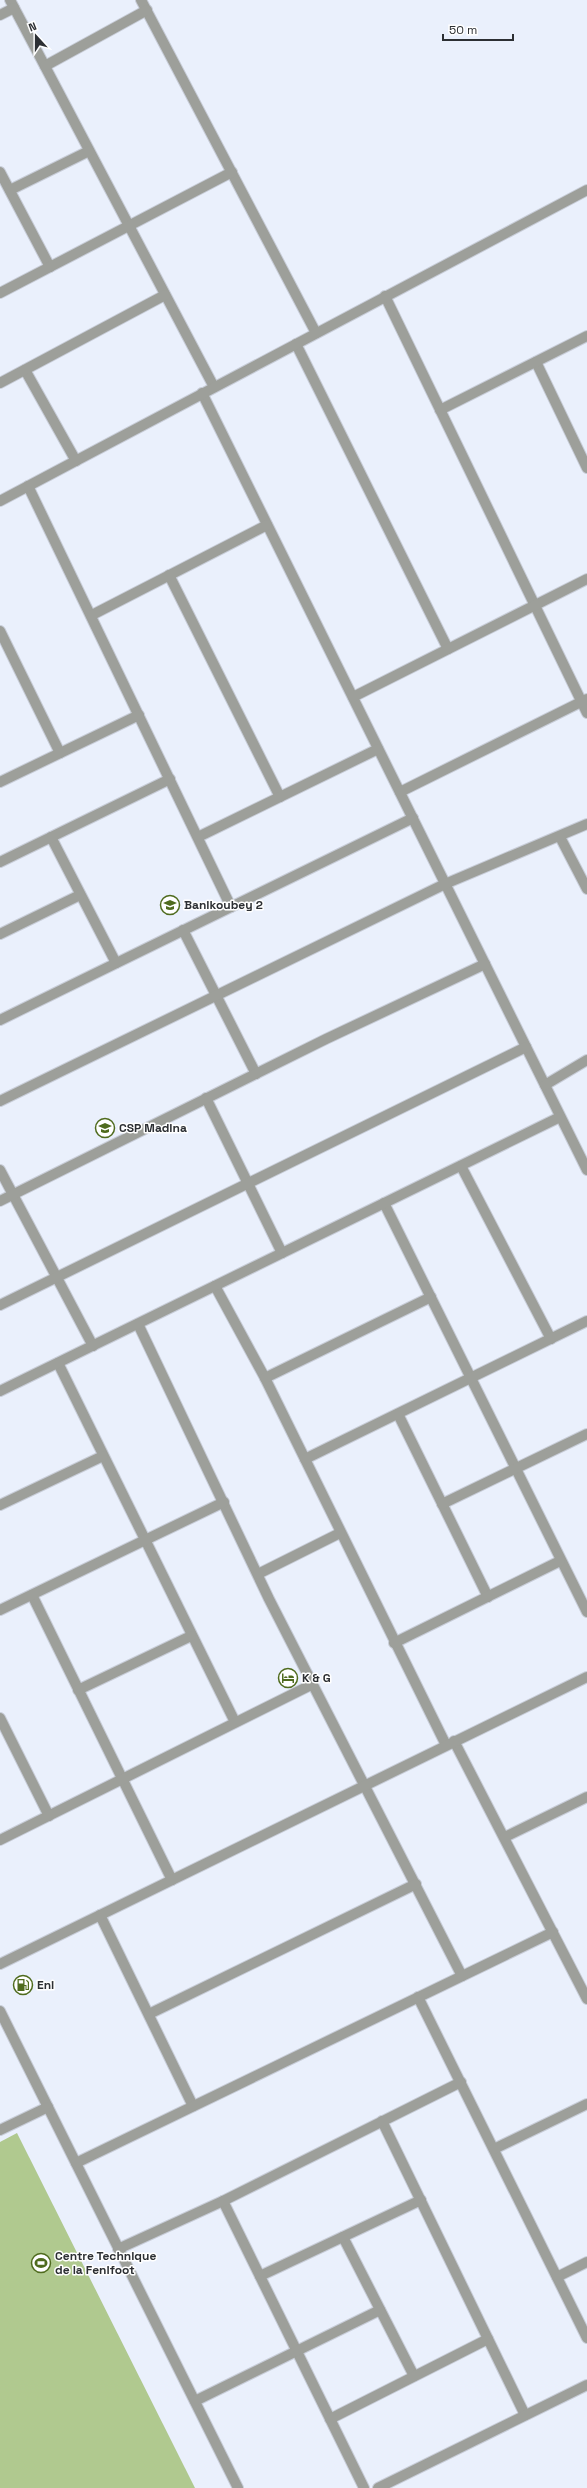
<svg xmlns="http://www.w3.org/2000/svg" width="587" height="2488" viewBox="0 0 587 2488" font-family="'Space Grotesk',sans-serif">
<rect width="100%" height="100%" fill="#eaf0fc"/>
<polygon fill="#b0c98f" points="17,2133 195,2488 0,2488 0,2142"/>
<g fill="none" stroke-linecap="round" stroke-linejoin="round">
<g stroke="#c8cdd8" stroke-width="12">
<g id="minor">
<polyline points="10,0 214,387"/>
<polyline points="141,0 316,333"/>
<polyline points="0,15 14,8"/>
<polyline points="45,66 147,10"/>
<polyline points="0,172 50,267"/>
<polyline points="10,190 89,151"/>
<polyline points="0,293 232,172"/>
<polyline points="385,296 587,713"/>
<polyline points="296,344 448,649"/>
<polyline points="536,362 587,468"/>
<polyline points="25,370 76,461"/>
<polyline points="0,383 165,295"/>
<polyline points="202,393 587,1170"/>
<polyline points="440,410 587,336"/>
<polyline points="28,486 231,907"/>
<polyline points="0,501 587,190"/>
<polyline points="169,575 280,797"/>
<polyline points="92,615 267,525"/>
<polyline points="0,631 60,753"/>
<polyline points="353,697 587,579"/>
<polyline points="0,782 139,715"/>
<polyline points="400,792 587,699"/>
<polyline points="51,837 116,963"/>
<polyline points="198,837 378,749"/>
<polyline points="560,837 587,889"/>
<polyline points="0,862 170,779"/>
<polyline points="183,930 256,1074"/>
<polyline points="0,934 80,895"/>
<polyline points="0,1020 413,818"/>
<polyline points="545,1085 587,1060"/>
<polyline points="206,1098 282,1253"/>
<polyline points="0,1101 445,884 587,824"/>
<polyline points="461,1166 551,1339"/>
<polyline points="0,1170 93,1346"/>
<polyline points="0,1201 326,1039 485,964"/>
<polyline points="384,1203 587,1612"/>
<polyline points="215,1286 265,1378 446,1745"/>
<polyline points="0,1305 526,1047"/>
<polyline points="138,1324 269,1599 462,1976"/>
<polyline points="58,1363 235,1722"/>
<polyline points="265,1378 431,1297"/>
<polyline points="0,1391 560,1117"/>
<polyline points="398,1414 488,1597"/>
<polyline points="305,1459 587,1321"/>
<polyline points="442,1504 587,1434"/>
<polyline points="0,1505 103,1456"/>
<polyline points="258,1574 340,1533"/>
<polyline points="32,1595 172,1880"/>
<polyline points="0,1610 224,1502"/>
<polyline points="394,1643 560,1561"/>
<polyline points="78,1690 191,1636"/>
<polyline points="0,1718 49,1816"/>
<polyline points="454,1741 587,1999"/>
<polyline points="505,1837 587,1797"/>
<polyline points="0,1840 313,1684"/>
<polyline points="100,1915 193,2106"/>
<polyline points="0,1964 587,1677"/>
<polyline points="418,1997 587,2338"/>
<polyline points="0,2011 238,2488"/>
<polyline points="149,2014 416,1884"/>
<polyline points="382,2121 525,2415"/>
<polyline points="0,2130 48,2107"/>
<polyline points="494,2149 587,2104"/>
<polyline points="76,2163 553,1932"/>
<polyline points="223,2201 364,2488"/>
<polyline points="343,2237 414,2376"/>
<polyline points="118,2249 223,2201 461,2082"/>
<polyline points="260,2276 421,2200"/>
<polyline points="557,2277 587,2262"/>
<polyline points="195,2401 380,2310"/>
<polyline points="330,2419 488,2339"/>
<polyline points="378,2488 587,2385"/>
</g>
</g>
<use href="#minor" stroke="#9d9f9a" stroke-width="10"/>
</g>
<defs>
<g id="school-ring" transform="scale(1)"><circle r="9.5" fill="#fff" stroke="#4f6b1e" stroke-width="1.5"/><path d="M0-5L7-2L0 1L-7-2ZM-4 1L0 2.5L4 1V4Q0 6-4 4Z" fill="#4f6b1e"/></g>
<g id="hotel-ring" transform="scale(1)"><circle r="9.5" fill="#fff" stroke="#4f6b1e" stroke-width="1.5"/><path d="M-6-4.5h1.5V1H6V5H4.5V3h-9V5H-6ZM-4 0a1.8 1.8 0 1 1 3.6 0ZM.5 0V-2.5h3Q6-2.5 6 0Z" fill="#4f6b1e"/></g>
<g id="fuel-ring" transform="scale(1)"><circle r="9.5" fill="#fff" stroke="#4f6b1e" stroke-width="1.5"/><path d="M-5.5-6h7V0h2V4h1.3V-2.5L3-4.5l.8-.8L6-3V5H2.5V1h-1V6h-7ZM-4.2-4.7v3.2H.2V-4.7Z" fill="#4f6b1e"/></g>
<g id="stadium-ring" transform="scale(1)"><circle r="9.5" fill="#fff" stroke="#4f6b1e" stroke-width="1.5"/><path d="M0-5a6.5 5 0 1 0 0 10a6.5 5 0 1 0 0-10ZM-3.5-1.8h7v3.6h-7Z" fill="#4f6b1e"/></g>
</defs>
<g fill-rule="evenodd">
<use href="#school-ring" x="170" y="905"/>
<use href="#school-ring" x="105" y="1128"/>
<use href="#hotel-ring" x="288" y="1678"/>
<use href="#fuel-ring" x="23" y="1985"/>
<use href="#stadium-ring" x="41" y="2263"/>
</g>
<g text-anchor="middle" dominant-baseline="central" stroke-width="3" stroke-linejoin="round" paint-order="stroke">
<g font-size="12" font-weight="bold" fill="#2c2f33" stroke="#fff" text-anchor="start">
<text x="184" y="905">Banikoubey 2</text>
<text x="119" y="1128">CSP Madina</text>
<text x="302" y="1678">K &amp; G</text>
<text x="37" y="1985">Eni</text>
<text x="55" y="2256">Centre Technique<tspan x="55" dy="14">de la Fenifoot</tspan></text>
</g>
</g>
<g transform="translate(36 36) rotate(339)" stroke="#ffffff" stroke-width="3" paint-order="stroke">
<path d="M0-3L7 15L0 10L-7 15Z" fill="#2c2f33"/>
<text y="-6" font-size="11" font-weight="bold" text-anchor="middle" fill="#2c2f33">N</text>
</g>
<path d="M443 34v6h70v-6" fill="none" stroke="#2c2f33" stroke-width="2"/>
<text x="449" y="34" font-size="12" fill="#2c2f33" stroke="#ffffff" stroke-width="3" paint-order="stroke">50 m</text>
</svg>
